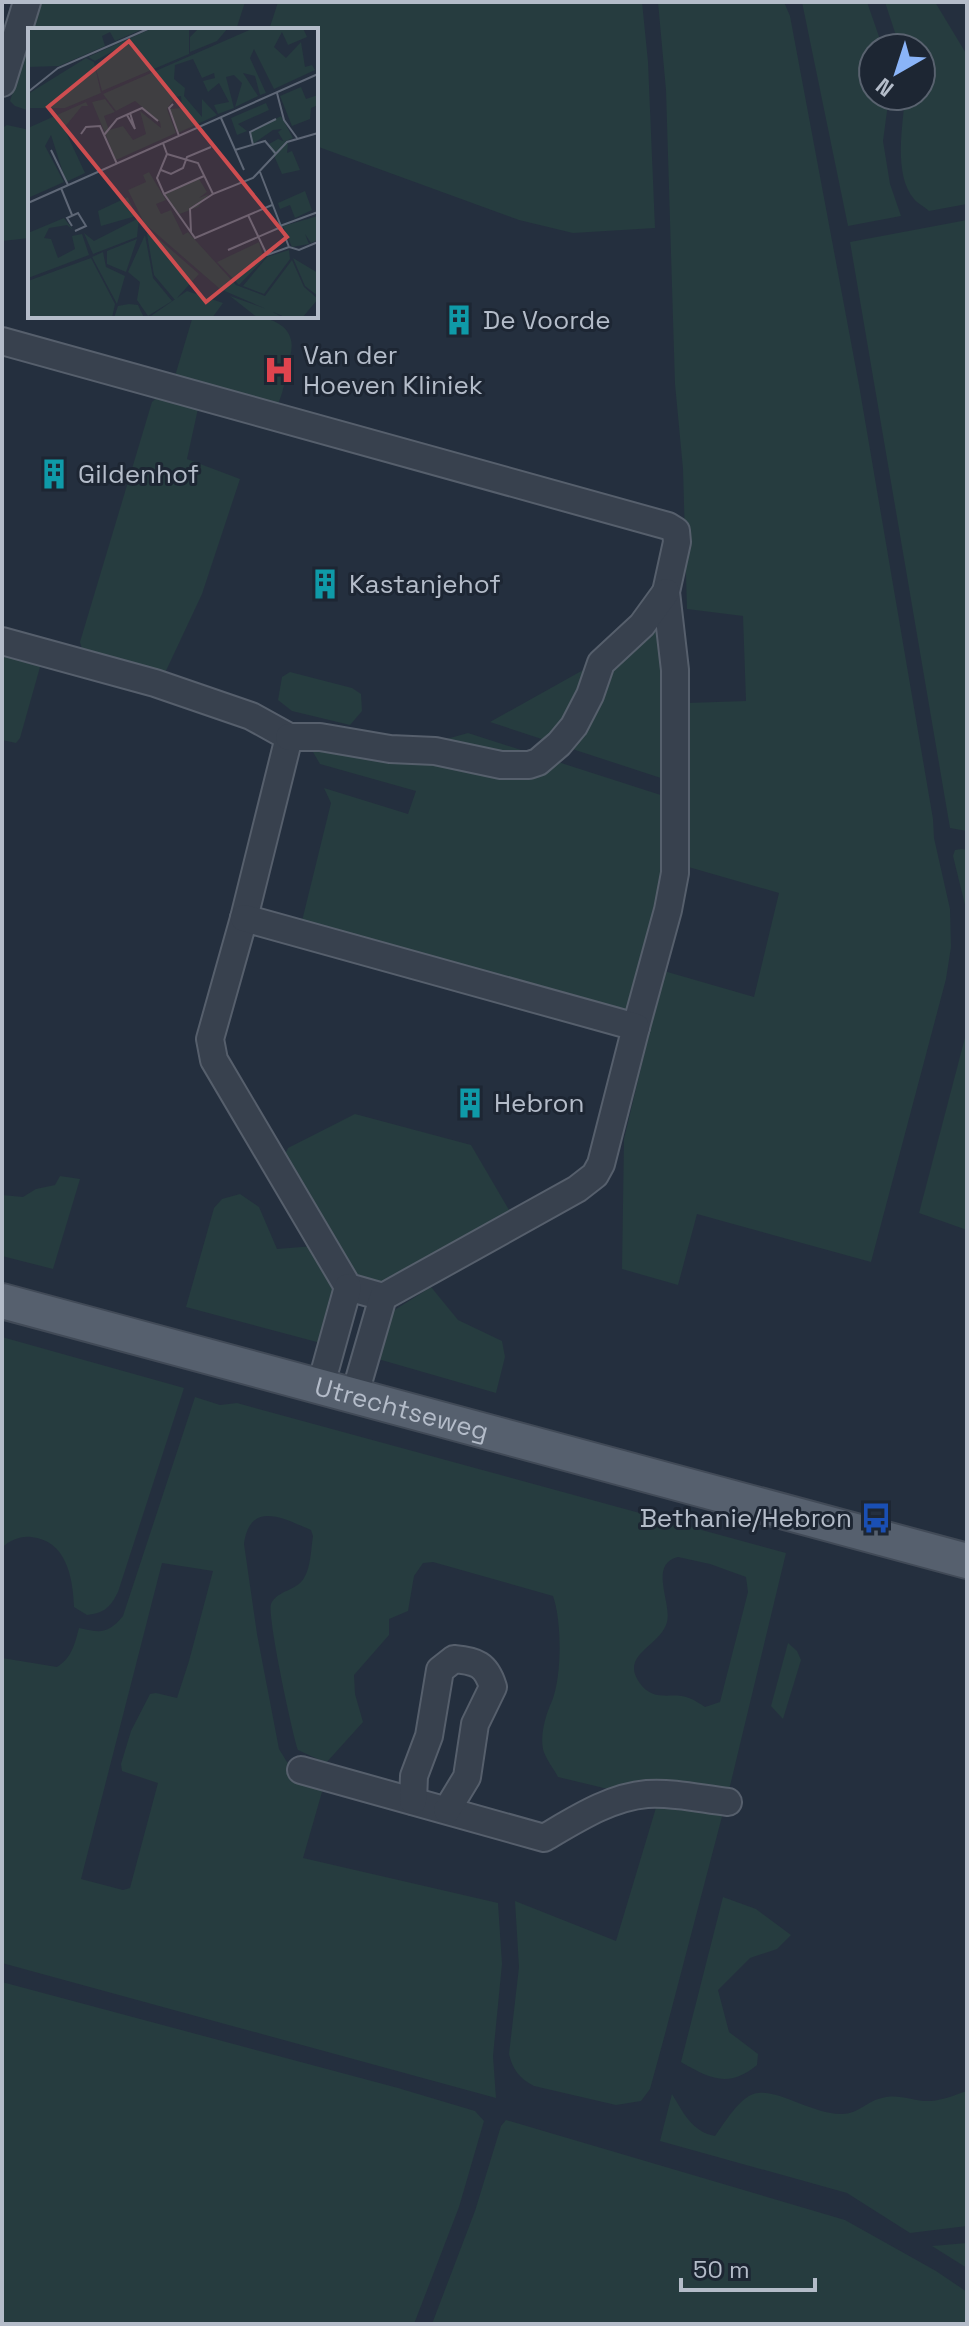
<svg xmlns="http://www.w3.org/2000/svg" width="969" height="2326" viewBox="0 0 969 2326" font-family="'Space Grotesk',sans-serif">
<rect width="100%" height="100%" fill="#242f3e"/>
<g fill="#263c3f" fill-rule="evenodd">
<polygon points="41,2 245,2 236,30 32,30"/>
<polygon points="278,2 642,2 648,62 655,228 573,233 519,220 316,146 316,30 269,30"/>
<polygon points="658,2 784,2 790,16 859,385 933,819 934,838 950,909 951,947 946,979 871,1262 697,1214 678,1285 622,1269 624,1139 664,971 754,997 779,893 685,866 687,703 746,701 743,616 687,609 683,469 675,384 666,90"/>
<polygon points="802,2 867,2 883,48 873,48 873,96 889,96 883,141 890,184 901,216 848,226"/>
<path d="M885 2H935L967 55V204L929 211C925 207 917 203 914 199 893 174 903 125 905 96H921V48H900Z"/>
<polygon points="30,36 30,111 15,106 10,101"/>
<polygon points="7,125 30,130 30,238 2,241 2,128"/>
<polygon points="967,220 967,831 950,828 850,242"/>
<path d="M193 316C218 316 284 307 291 340 293 348 290 358 288 366 285 380 283 395 276 408L175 376Z"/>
<polygon points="161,394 199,404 187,459 240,479 202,594 164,675 83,652 80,642 152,402"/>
<polygon points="669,617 670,781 490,722 644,636"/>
<polygon points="2,650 42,660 20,738 16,743 2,740"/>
<polygon points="290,672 352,688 361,694 362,711 350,725 292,711 278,700 282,677"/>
<polygon points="468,733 670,798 670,856 632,1018 301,925 331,803 324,788 408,814 416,791 320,764 303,735 421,746"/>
<polygon points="962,849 967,850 967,913 953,856 955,850"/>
<polygon points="967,1030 967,1230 919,1213"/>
<polygon points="355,1114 471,1145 509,1210 501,1225 385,1290 356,1281 284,1157 288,1148"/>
<polygon points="60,1176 80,1179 53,1269 2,1256 2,1195 23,1197 36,1189 55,1185"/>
<polygon points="240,1194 259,1207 277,1249 314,1246 341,1292 328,1345 186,1307 214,1208 222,1199"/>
<polygon points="431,1287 458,1320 502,1341 505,1357 496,1393 378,1359 393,1311"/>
<path d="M2 1337 184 1388 118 1592C110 1608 104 1613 87 1615L74 1607C73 1577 66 1540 31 1537 20 1536 10 1540 2 1548Z"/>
<path d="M195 1397 220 1405 237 1403 786 1553 730 1786 665 2034 650 2089 641 2101 616 2105 534 2086C519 2078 513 2070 509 2054L519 1967 515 1901 616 1941 658 1801 558 1777C554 1769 545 1758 543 1749 540 1734 546 1714 552 1701 562 1676 562 1621 553 1596L433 1562 423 1563 414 1576 408 1611 389 1619V1635L354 1675 355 1694 363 1722 326 1763 298 1750C292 1732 267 1616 271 1604 277 1590 297 1591 304 1578 311 1567 311 1548 313 1536L311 1530C283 1518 250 1500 244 1544L257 1634 279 1749 287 1762 324 1785 303 1858 498 1903 502 1964 493 2056 496 2098 2 1963V1658L57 1667C72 1658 75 1643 79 1628 101 1633 108 1634 123 1616ZM678 1557 710 1564 746 1577 748 1592 720 1702 705 1707C700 1704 695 1700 689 1698 672 1691 654 1704 639 1682 620 1654 661 1646 667 1622 672 1603 648 1564 678 1557ZM162 1563 213 1571 189 1661 177 1698 156 1693 150 1694 131 1731 121 1764 122 1771 158 1783 130 1888 123 1890 81 1879Z"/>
<polygon points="788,1643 797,1651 801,1660 783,1719 771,1706"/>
<path d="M723 1897 756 1909 791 1935 777 1949 750 1958 718 1990 729 2032 758 2054 757 2065C728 2089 709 2078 681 2062Z"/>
<polygon points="2,1982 398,2088 475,2111 484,2121 459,2207 414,2324 2,2324"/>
<path d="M967 2091V2226L910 2233 847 2193 660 2141 672 2094C683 2112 692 2132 715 2136 724 2124 741 2094 758 2093 780 2090 815 2115 842 2114 858 2114 867 2101 882 2098 900 2093 914 2102 931 2101 943 2100 955 2095 967 2091Z"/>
<polygon points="506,2120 845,2220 936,2271 967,2292 967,2324 432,2324 475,2211 501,2126"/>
<polygon points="967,2243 967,2268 932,2246"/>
</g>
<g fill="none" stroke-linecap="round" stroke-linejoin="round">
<g stroke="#565f6c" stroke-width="30">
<g id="minor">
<polyline points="2,83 27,2"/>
<polyline points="2,341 668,526 676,531 677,542 666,592 675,670 675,873 668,910 636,1027"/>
<polyline points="2,641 155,683 251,716 289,737 244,918 210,1039 214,1060 348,1287 383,1297"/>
<polyline points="289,737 320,737 390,749 435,751 501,765 529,765 538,762 559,744 574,726 590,695 601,663 642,625 666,592"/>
<polyline points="244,918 636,1027 601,1164 595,1175 577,1189 383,1297 354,1397"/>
<polyline points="320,1388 348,1287"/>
<path d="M301 1770 544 1838C575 1820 610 1797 647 1794 673 1792 702 1799 728 1802"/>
<path d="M413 1801 414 1776 429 1736 440 1670 454 1659C476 1661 486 1664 493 1687L475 1724 467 1777 447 1810"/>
</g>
</g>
<g stroke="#414a57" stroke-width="38">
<g id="major">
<path id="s1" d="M2 1301 967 1561"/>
</g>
</g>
<use href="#minor" stroke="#38414e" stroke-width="26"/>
<use href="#major" stroke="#56606e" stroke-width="34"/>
</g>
<defs>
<g id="building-bare" transform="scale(2.4)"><path d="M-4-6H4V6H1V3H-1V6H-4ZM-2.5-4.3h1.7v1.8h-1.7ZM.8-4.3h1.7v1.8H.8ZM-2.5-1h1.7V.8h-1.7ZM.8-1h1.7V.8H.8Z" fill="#0f9aa8" stroke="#1d2633" stroke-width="2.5" paint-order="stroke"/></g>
<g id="hospital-bare" transform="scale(2.4)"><path d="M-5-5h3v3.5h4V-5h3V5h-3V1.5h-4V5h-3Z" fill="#e0444e" stroke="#1d2633" stroke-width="2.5" paint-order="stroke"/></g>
<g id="bus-bare" transform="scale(2.4)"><path d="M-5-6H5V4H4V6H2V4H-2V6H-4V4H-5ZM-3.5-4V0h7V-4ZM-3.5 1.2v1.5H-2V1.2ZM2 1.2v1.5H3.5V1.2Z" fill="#1a4fb4" stroke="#1d2633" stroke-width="2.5" paint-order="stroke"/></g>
</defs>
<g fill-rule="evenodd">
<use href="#building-bare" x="459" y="320"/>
<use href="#hospital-bare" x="279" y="370"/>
<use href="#building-bare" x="54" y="474"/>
<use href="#building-bare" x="325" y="584"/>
<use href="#building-bare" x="470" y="1103"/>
<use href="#bus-bare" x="876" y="1518"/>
</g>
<g text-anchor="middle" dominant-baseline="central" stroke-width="6" stroke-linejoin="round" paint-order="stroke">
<g font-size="26" fill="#b4bcc9" stroke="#1d2633" text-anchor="start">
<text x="483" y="320">De Voorde</text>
<text x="303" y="355">Van der<tspan x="303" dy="30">Hoeven Kliniek</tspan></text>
<text x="78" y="474">Gildenhof</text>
<text x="349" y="584">Kastanjehof</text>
<text x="494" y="1103">Hebron</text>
<text x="852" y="1518" text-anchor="end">Bethanie/Hebron</text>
</g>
<g font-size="26" fill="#b4bcc9" stroke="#1d2633">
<text stroke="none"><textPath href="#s1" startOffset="414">Utrechtseweg</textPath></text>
</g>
</g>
<g transform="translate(28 28)">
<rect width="290" height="290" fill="#242f3e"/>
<path d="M9 0H117L87 13 82 4 74 8 77 18 31 38 0 39V3ZM125 0H161V26L74 63 67 37 94 18 67 33 60 29ZM171 0H200L189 13 162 24V9ZM226 0H275L279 9 260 17 254 4 246 19 258 30 273 14 277 39 284 37 287 42 246 61 226 21 222 30 238 65 232 67 227 48 215 45 230 68 207 79 214 55 206 47 198 49 206 80 190 86 186 77 201 74 191 55 180 64 175 53 187 50 186 45 174 50 165 31 147 37 146 51 157 60 156 68 174 89V71L189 87 150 105 141 81 154 80 153 68 147 69 139 81 148 105 88 132 64 74 77 71 87 84 76 88 81 102 95 98 105 112 118 106 112 83 133 100 132 94 107 73 88 83 75 66ZM58 30 66 34 73 65 37 80H0V66ZM273 59 278 71 290 67V77L283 80 282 91 264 98 252 68ZM58 74 60 78H54L36 100 57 145 38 154 23 107 17 118 36 154 0 170V100ZM238 75 241 82 210 96 219 103 209 107 203 90ZM253 88 265 110 256 114 250 104 254 101 245 102 225 116 222 104ZM250 111 260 115 259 125 264 123 272 142 254 146 241 116ZM121 144 138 172 128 176 133 186 143 182 155 207 160 204 208 257 237 268 264 232 276 259 290 271 274 290H259L192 261 116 195 100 162 118 154 115 147ZM171 151 179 164 171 170 181 166 170 179 149 187 137 166ZM277 163 284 182 267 190 262 177 252 181 250 175ZM100 169 108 188 73 198 70 183ZM290 188V212L283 215 277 206 281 216 264 219 255 198ZM36 190 45 202 39 197 21 200 16 210 23 211 30 230 47 221 44 208 54 206 61 227 0 250V205ZM111 190 109 209 65 226 56 205 66 213ZM123 204 171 246 147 272 126 247 119 206ZM117 207 125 250 144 273 120 288 109 272 112 254 100 244ZM109 211 98 244 79 236V223ZM231 214 236 231 211 257 189 234ZM261 222 262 231 236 266 215 258 239 229ZM75 224 78 239 97 248 89 276 64 229ZM63 230 87 276 84 290H0V253ZM265 230 290 245V268L277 258ZM159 263 195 275 184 290H120ZM202 268 241 282 256 290H230ZM101 276 110 277 116 290H86L90 278Z" fill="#263c3f"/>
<path fill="none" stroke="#5e6776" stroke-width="2" d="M0 64 30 40 122 0M249 65 256 92 269 110M145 76 141 80 151 108M99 87 107 101 102 85M193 90 216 142M53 106 58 99 72 98 89 136M76 107 89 91 114 80 130 93M135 115 139 126 129 150 136 166 176 148M225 117 222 104 248 91M23 122 40 157M207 122 237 113 248 126M139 126 170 135 185 166 225 150 259 114 290 105M133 142 143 146 155 140 159 129 183 119M232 144 261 219 271 222 290 214M33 160 44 187M136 166 167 210 244 177M0 175 290 46M220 187 239 227 261 219M44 198 39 190 50 185 58 198 47 203M252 198 290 184M163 204 162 181 185 166M200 222 253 199"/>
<path fill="#ce4d50" fill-opacity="0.15" stroke="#ce4d50" stroke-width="4" d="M101 13 259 209 178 274 20 79Z"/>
<rect width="290" height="290" fill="none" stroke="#b4bcc9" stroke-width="4"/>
</g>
<rect width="969" height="2326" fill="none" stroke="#b4bcc9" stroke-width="8"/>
<g transform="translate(897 72) rotate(219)"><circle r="38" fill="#1d2633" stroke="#59626f" stroke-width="2"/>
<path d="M0-6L14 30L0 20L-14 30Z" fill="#8ab4f8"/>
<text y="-12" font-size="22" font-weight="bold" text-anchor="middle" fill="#b4bcc9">N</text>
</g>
<path d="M681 2278v12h134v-12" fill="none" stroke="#b4bcc9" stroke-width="4"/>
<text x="693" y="2278" font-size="24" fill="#b4bcc9" stroke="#1d2633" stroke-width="6" paint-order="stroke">50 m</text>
</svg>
